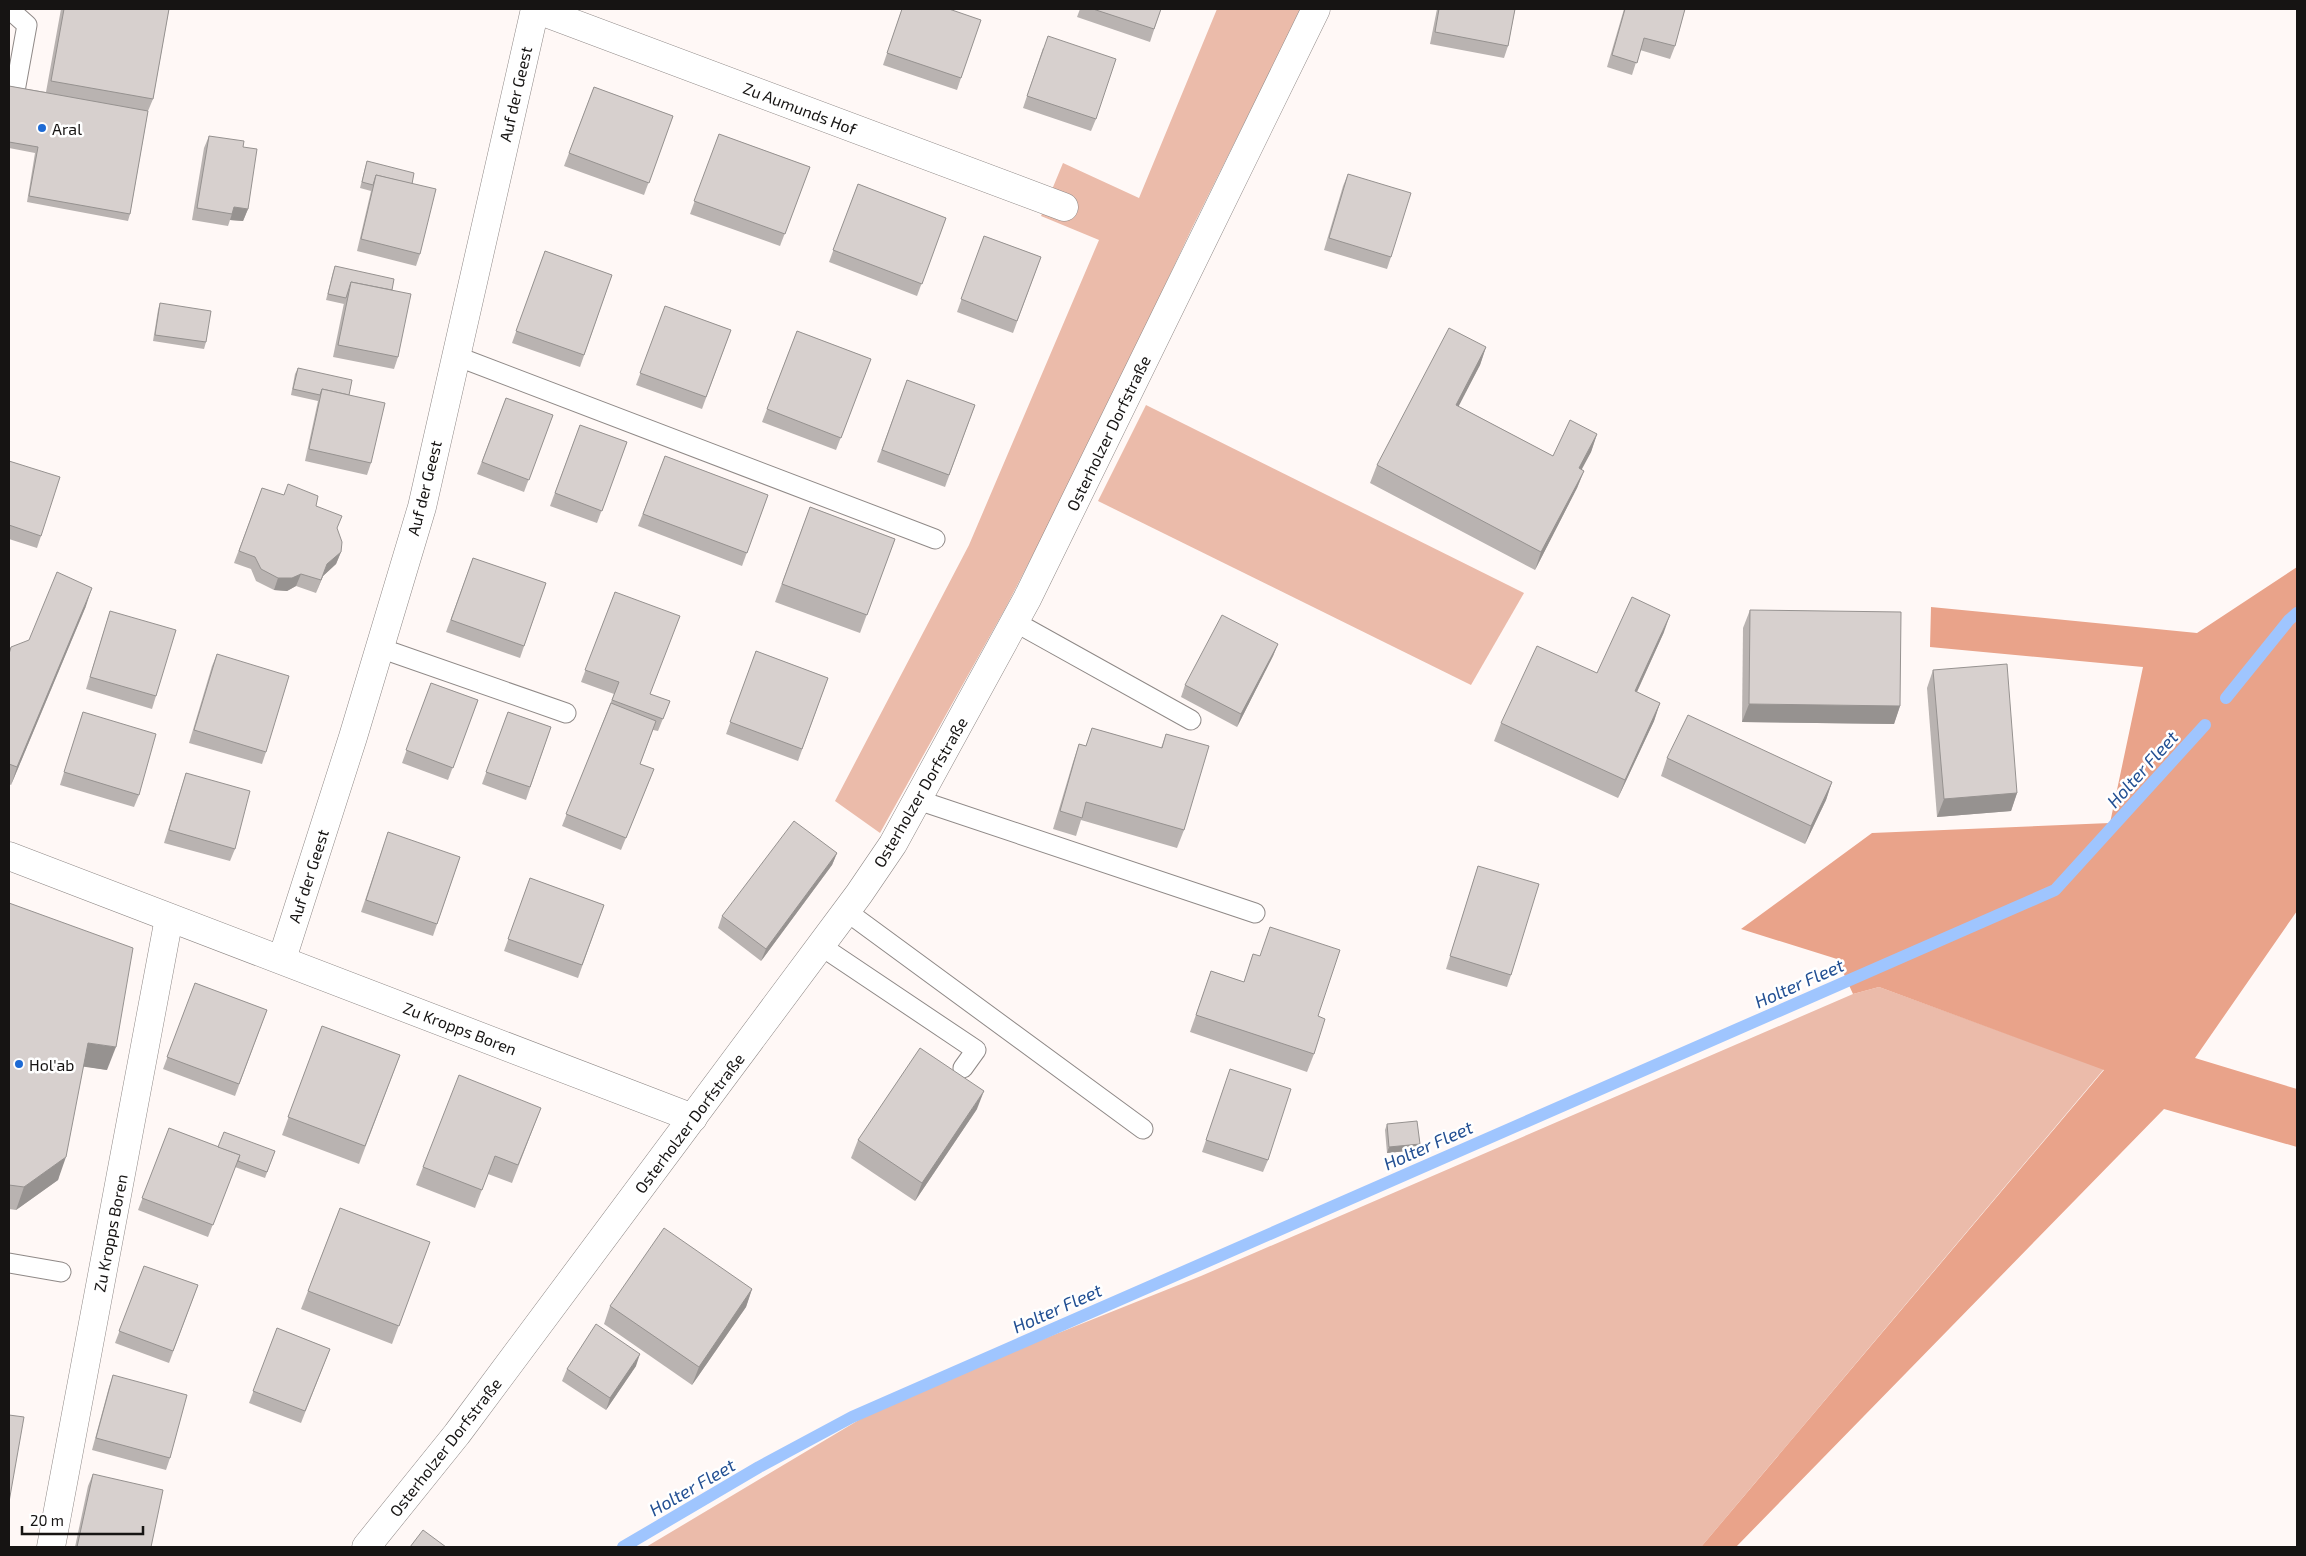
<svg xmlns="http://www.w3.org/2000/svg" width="2306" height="1556" viewBox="0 0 2306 1556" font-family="'Exo 2',sans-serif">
<rect width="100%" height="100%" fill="#fff8f6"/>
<g fill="#ebbbaa">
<polygon points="1217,9 1301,9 1192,228 1091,442 1006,607 880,833 835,801 969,545 1099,240 1041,216 1063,163 1139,198"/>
<polygon points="1146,405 1524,593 1471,685 1098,501"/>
<polygon points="1879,987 2104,1069 1701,1547 646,1547 894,1399 1201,1276 1853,994"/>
</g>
<polygon fill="#e9a38a" points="2297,567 2297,911 2195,1058 2297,1089 2297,1147 2164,1109 1736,1547 1701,1547 2104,1070 1879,987 1853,994 1837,959 1741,929 1872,833 2110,823 2143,667 1930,647 1931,607 2197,633"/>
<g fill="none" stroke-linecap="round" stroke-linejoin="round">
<g stroke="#9fc5fe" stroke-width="12">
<polyline points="2226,698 2289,620 2297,613"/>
<polyline points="623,1547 759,1467 852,1417 2055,890 2205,725"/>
</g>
<g stroke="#8f8987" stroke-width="21">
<g id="service">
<polyline points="9,124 27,25 9,9"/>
<polyline points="456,356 935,539"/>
<polyline points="1015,622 1191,720"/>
<polyline points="380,648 566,713"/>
<polyline points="918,800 1255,913"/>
<polyline points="846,911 1143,1129"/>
<polyline points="821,946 976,1050 963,1068"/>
<polyline points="9,1263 61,1272"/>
</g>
</g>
<g stroke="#8f8987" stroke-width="29">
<g id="minor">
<polyline points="535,9 1064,207"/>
<polyline points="9,856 693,1118"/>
<polyline points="282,959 353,737 422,507 535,9"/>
<polyline points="51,1547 169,918"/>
<polyline points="366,1547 457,1434 859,894 893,844 1027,599 1316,9"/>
</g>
</g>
<use href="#service" stroke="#fff" stroke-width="19"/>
<use href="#minor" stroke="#fff" stroke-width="28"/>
</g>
<g fill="#b9b3b1">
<polygon points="61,9 169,9 153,99 148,111 130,214 128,221 27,202 35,153 9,148 9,86 46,92"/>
<polygon points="902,9 961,78 957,90 883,65"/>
<polygon points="1080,9 1161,9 1150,42 1077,17"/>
<polygon points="1437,9 1515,9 1508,46 1504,58 1430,44"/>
<polygon points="1624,9 1685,9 1675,46 1670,59 1640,50 1632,75 1607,67"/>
<polygon points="1043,48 1096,119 1091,131 1023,108"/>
<polygon points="594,87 673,116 644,195 564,166"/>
<polygon points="719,134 810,167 780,246 690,214"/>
<polygon points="209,136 243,147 248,209 243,221 230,220 228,226 192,220 204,148"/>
<polygon points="367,161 412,184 420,254 416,266 357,251 371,191 360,188 365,168"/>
<polygon points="1348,174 1391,257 1387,269 1324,250 1343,186"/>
<polygon points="858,184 946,218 917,296 829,262"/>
<polygon points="984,236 1041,257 1013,333 957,312"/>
<polygon points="545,251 612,275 580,367 512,343"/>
<polygon points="335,266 392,290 398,357 394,369 333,357 344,303 344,304 326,300 333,272"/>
<polygon points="160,303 206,342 204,349 153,341 158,310"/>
<polygon points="665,306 731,330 702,409 636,385"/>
<polygon points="797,331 871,359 836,450 762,422"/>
<polygon points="1486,347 1480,365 1458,406 1553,456 1597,434 1591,452 1581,469 1584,471 1577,488 1535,570 1370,483 1377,465"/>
<polygon points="298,368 349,395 371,463 367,475 305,461 318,401 291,395 295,374"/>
<polygon points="907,380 975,405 945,487 877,462"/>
<polygon points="506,398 553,415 524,492 477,474"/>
<polygon points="580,425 627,442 597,523 550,506"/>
<polygon points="665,456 768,495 742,566 638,526"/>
<polygon points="9,461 41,536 37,548 9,539"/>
<polygon points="262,488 316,506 337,529 341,552 336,564 323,576 316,593 296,586 287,591 274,590 256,581 251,569 234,563"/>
<polygon points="810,507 895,539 860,633 775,602"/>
<polygon points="473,558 546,583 520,658 446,632"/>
<polygon points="615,592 650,694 670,701 658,731 653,730 640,764 654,769 621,850 562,826 614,694 581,682"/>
<polygon points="86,606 11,785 9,784 9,654"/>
<polygon points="1750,610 1900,706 1894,724 1742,722 1743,628"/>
<polygon points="110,611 156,696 152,709 86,689"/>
<polygon points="1664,632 1637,692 1660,703 1654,721 1618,798 1494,741 1501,723 1597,673"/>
<polygon points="1278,644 1273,656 1237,727 1181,697 1185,685"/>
<polygon points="756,651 828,678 798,761 726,734"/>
<polygon points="217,654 266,752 262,764 189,743 212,666"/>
<polygon points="1933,670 2017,793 2011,811 1937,817 1927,688"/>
<polygon points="431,683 478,700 448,780 402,763"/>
<polygon points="83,712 139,795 134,807 60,785"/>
<polygon points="508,712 551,727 526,800 482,784"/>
<polygon points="1092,728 1161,748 1166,734 1184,830 1177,848 1081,820 1076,836 1053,829 1073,762 1079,744 1086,746"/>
<polygon points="1667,758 1832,782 1826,800 1805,844 1661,776"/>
<polygon points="186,773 235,849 230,861 164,843"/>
<polygon points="384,844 460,857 433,936 361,912"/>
<polygon points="837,853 832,865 761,961 718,928 722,916"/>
<polygon points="1478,866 1511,975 1507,987 1446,969"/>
<polygon points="530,878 604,905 578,978 504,951"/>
<polygon points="9,903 107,1070 83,1066 58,1180 16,1210 9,1209"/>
<polygon points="1253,954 1318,1016 1314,1054 1307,1072 1190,1032 1211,971 1244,982"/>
<polygon points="195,983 267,1010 235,1096 163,1069"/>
<polygon points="322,1026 400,1055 359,1164 282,1135"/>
<polygon points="1226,1081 1268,1160 1263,1172 1202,1152"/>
<polygon points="541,1108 512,1183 488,1174 475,1208 416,1185 423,1167"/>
<polygon points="977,1109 915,1201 851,1158 858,1140"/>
<polygon points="1387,1124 1420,1144 1417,1150 1387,1153 1385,1130"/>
<polygon points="169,1128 218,1147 275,1151 265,1178 235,1167 208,1237 138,1210"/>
<polygon points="340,1208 430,1242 392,1344 301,1309"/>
<polygon points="144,1266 198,1285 169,1363 115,1343"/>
<polygon points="752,1289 746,1307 692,1385 604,1324 610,1306"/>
<polygon points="277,1328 330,1349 301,1423 249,1403"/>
<polygon points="636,1366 606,1410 562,1381 567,1369"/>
<polygon points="113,1375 170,1458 166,1470 92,1450 109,1387"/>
<polygon points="93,1474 151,1547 75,1547 88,1486"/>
</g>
<g fill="#969290">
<polygon points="234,207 248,209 243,221 230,220"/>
<polygon points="1486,347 1480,365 1450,423 1456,405"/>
<polygon points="1597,434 1591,452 1573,486 1579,468"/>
<polygon points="1584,471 1577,488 1535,570 1541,552"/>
<polygon points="341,552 336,564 323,576 316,593 327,564"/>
<polygon points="301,574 296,586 287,591 274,590 278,578"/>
<polygon points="92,588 86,606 11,785 17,767"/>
<polygon points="1670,615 1664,632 1629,709 1635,691"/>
<polygon points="1278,644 1273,656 1237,727 1241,714"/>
<polygon points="1660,703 1654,721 1618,798 1625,780"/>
<polygon points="1749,704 1900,706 1894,724 1742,722"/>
<polygon points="1832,782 1826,800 1805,844 1811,826"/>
<polygon points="2017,793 2011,811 1937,817 1944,799"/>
<polygon points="837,853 832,865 761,961 766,949"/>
<polygon points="88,1043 116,1047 107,1070 79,1066"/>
<polygon points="984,1091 977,1109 915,1201 922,1183"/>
<polygon points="1420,1144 1417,1150 1387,1153 1389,1147"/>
<polygon points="66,1157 58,1180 16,1210 24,1187"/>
<polygon points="752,1289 746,1307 692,1385 699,1367"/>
<polygon points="640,1354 636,1366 606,1410 610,1398"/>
</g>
<g fill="#d7d0ce" stroke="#969290">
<polygon points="64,9 169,9 153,99 51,81"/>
<polygon points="902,9 949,9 981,20 961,78 887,53"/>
<polygon points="1093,9 1161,9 1154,29"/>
<polygon points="1439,9 1515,9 1508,46 1435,32"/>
<polygon points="1625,9 1685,9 1675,46 1644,38 1637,63 1612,55"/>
<polygon points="1048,36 1116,59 1096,119 1027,96"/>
<polygon points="9,86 148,111 130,214 29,196 38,147 9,142"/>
<polygon points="594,87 673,116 649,183 569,153"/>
<polygon points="719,134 810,167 785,234 694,201"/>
<polygon points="209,136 244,141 243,147 257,149 248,209 234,207 232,214 197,208"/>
<polygon points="367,161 414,173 412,184 376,175 373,185 362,182"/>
<polygon points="1348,174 1411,193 1391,257 1329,238"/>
<polygon points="376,175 436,189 420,254 361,239"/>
<polygon points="858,184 946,218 922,284 833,250"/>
<polygon points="984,236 1041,257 1017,321 961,299"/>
<polygon points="545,251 612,275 584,355 516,331"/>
<polygon points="335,266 394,279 392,290 351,282 346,298 328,294"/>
<polygon points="351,282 411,294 398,357 338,345"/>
<polygon points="160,303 211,311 206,342 155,335"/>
<polygon points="665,306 731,330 706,397 640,373"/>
<polygon points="1449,328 1486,347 1456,405 1553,456 1570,420 1597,434 1579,468 1584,471 1541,552 1377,465"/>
<polygon points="797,331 871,359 841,438 767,409"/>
<polygon points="298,368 352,380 349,395 322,389 320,395 293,389"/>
<polygon points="907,380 975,405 949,475 882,450"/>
<polygon points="322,389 385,403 371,463 309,449"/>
<polygon points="506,398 553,415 529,480 482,462"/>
<polygon points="580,425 627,442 602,511 555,493"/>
<polygon points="665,456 768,495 747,553 643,514"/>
<polygon points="9,461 60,477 41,536 9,525"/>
<polygon points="288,484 318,496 316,506 342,516 337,528 342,542 341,552 327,564 321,580 301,574 292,578 278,578 261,569 255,557 239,551 262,488 284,495"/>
<polygon points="810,507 895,539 867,615 782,584"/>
<polygon points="473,558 546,583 524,646 451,620"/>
<polygon points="57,572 92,588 17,767 9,764 9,654 11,647 29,640"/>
<polygon points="615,592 680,616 650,694 670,701 663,719 612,700 619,682 585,670"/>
<polygon points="1632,597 1670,615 1635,691 1660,703 1625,780 1501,723 1537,646 1597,673"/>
<polygon points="1750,610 1901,612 1900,706 1749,704"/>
<polygon points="110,611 176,630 156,696 90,677"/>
<polygon points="1222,615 1278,644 1241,714 1185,685"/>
<polygon points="756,651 828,678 802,749 730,722"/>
<polygon points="217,654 289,676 266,752 194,730"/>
<polygon points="2007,664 2017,793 1944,799 1933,670"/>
<polygon points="431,683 478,700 453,768 406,750"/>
<polygon points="611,703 656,721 640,764 654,769 626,838 566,814"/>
<polygon points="83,712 156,734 139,795 64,772"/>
<polygon points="508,712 551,727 530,787 486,772"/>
<polygon points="1688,715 1832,782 1811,826 1667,758"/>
<polygon points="1092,728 1162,748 1166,734 1209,746 1184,830 1086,802 1082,818 1060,811 1079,744 1086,746"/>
<polygon points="186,773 250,791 235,849 169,830"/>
<polygon points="794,821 837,853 766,949 722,916"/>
<polygon points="388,832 460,857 437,924 366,900"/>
<polygon points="1478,866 1539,884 1511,975 1450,956"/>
<polygon points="530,878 604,905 582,965 508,939"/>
<polygon points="9,903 133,948 116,1047 88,1043 66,1157 24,1187 9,1185"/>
<polygon points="1270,927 1340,950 1318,1016 1325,1019 1314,1054 1196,1015 1211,971 1244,982 1253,954 1260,956"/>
<polygon points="195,983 267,1010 239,1084 167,1057"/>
<polygon points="322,1026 400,1055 365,1146 288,1117"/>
<polygon points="920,1048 984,1091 922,1183 858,1140"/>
<polygon points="1230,1069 1291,1089 1268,1160 1206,1140"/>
<polygon points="459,1075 541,1108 518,1165 495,1156 482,1190 423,1167"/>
<polygon points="1417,1121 1420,1144 1389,1147 1387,1124"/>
<polygon points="169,1128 240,1155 213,1225 142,1198"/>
<polygon points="224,1132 275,1151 267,1172 238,1161 240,1155 218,1147"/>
<polygon points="340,1208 430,1242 399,1326 308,1291"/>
<polygon points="664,1228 752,1289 699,1367 610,1306"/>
<polygon points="144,1266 198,1285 173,1351 119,1331"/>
<polygon points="596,1324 640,1354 610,1398 567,1369"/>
<polygon points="277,1328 330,1349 305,1411 253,1391"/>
<polygon points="113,1375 187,1395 170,1458 96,1438"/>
<polygon points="9,1415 24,1417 9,1502"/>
<polygon points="93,1474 163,1490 151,1547 77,1547"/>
<polygon points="423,1530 446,1547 410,1547"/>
</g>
<g fill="#1d6ad4" stroke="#fff" stroke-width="2">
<circle cx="42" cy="128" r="5"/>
<circle cx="19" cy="1064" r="5"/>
</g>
<g text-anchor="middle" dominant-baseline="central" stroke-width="5" stroke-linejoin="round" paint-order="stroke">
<g font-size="16" fill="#161413" stroke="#fff">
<text transform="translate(515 94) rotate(-77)">Auf der Geest</text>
<text transform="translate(800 108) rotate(21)">Zu Aumunds Hof</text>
<text transform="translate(1108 433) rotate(-64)">Osterholzer Dorfstraße</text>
<text transform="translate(424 488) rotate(-76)">Auf der Geest</text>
<text transform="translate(920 792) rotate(-60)">Osterholzer Dorfstraße</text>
<text transform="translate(308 876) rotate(-72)">Auf der Geest</text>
<text transform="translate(460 1028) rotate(21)">Zu Kropps Boren</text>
<text transform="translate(689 1123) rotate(-53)">Osterholzer Dorfstraße</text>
<text transform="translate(110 1233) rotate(-79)">Zu Kropps Boren</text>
<text transform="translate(445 1447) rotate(-52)">Osterholzer Dorfstraße</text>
</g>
<g font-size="16" fill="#161413" stroke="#fff" text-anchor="start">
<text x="52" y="128">Aral</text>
<text x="29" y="1064">Hol'ab</text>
</g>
<g font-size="18" font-style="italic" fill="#235093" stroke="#fff">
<text transform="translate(2142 769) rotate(-48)">Holter Fleet</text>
<text transform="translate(1799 983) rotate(-24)">Holter Fleet</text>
<text transform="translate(1428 1145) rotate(-24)">Holter Fleet</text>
<text transform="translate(1057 1308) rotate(-24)">Holter Fleet</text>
<text transform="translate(692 1487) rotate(-30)">Holter Fleet</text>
</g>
</g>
<rect width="2306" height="1556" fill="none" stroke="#161413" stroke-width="20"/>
<path d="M22 1526v8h121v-8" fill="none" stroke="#161413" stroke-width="2.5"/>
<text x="30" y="1526" font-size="15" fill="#161413" stroke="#ffffff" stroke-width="4" paint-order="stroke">20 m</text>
</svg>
